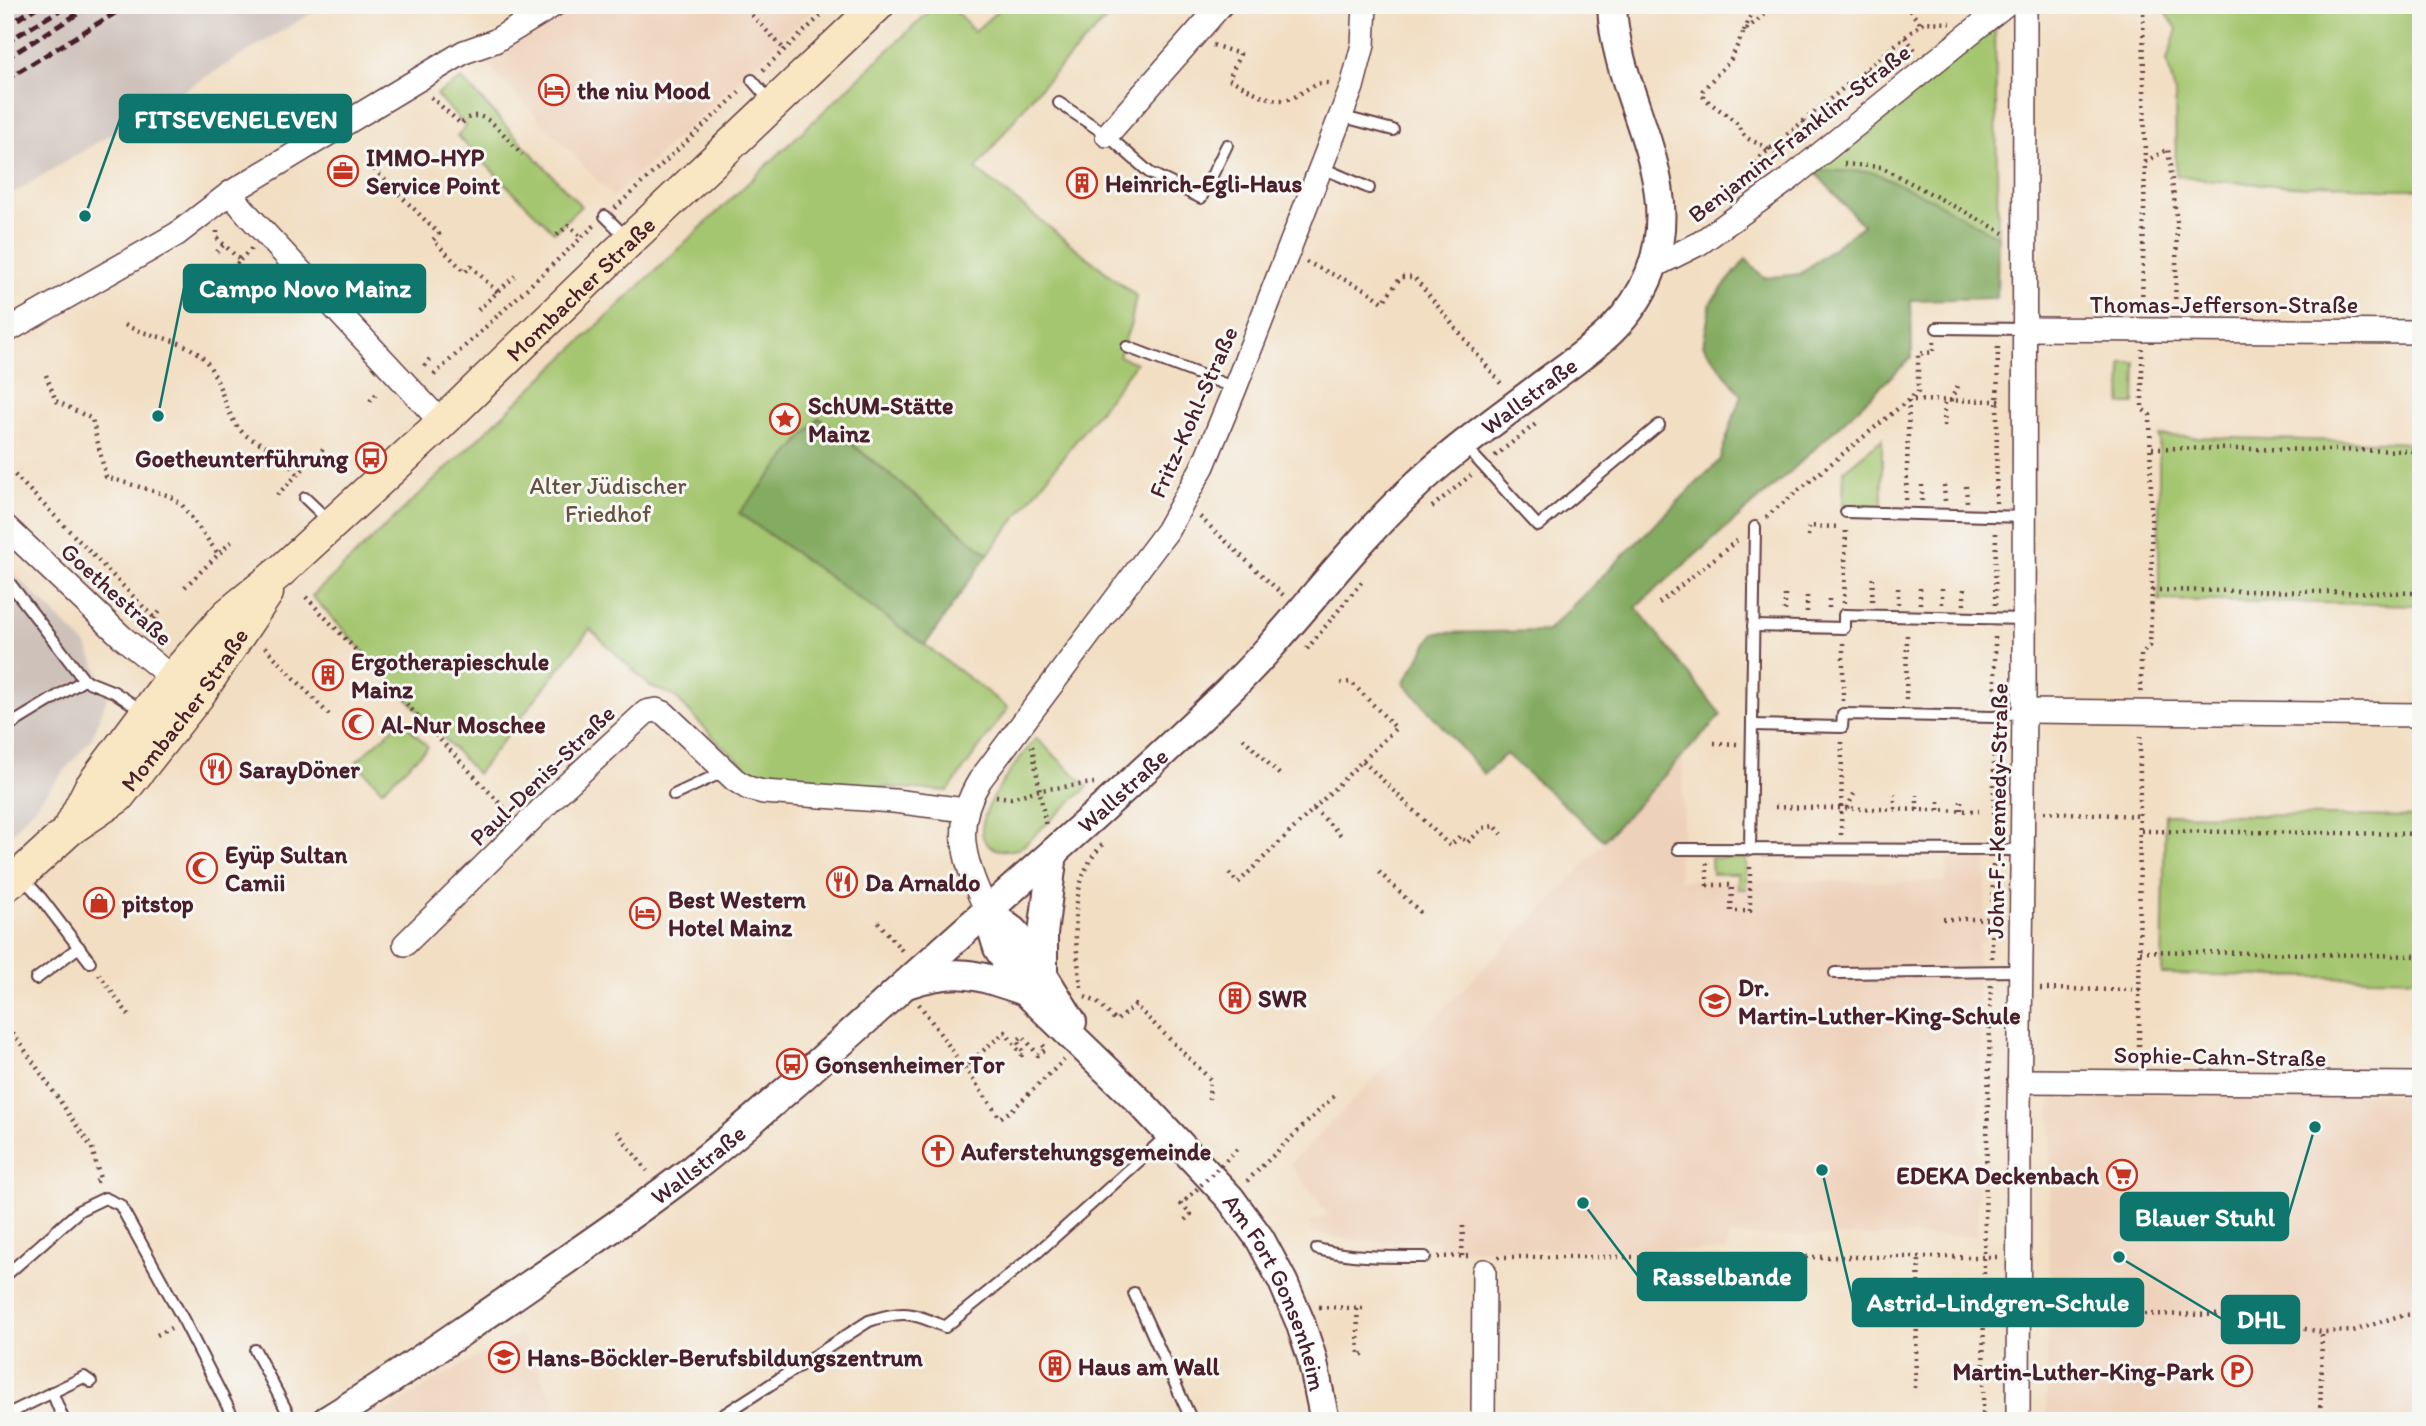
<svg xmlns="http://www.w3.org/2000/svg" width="2426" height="1426" viewBox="0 0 2426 1426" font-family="Itim,sans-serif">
<rect width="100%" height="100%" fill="#f6f6f2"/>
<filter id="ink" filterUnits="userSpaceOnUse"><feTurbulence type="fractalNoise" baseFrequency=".0143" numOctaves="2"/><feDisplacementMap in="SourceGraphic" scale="14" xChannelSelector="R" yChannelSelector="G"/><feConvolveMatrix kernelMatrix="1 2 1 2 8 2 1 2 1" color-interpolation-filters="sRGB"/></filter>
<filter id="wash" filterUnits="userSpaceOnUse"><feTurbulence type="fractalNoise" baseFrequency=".00686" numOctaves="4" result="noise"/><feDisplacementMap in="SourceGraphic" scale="28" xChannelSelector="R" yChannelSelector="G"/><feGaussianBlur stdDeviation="1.57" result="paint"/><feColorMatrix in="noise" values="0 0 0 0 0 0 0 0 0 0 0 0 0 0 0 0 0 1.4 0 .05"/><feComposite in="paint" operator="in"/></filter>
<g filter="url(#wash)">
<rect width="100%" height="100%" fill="#f2dec2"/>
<g fill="#eed1ba">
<polygon points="576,5 818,5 613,197 484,61"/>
<polygon points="1683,757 1683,838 1678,839 1679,880 1946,882 1947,859 1986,858 1985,942 1978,943 1977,998 1981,1004 1977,1236 1728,1236 1727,1251 1438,1249 1438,1240 1357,1241 1311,1233 1309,1222 1329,1215 1290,1164 1557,894"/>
<polygon points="2051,1093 2421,1095 2421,1421 2046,1421"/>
<polygon points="520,1333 564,1421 372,1421 433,1382"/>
</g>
<g fill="#cec1ba">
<polygon points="5,5 325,5 5,198"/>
<polygon points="5,565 87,646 108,695 92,738 14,831 5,833"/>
</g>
<g fill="#a5c66f" stroke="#78724d" stroke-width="2">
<polygon points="936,5 951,5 974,32 1004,5 1120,5 1035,93 976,169 1136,296 1131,323 1119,356 1136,363 988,554 820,418 740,513 925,645 1008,708 948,791 774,781 756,775 719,743 674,696 650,686 590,629 477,774 312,596"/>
<polygon points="2161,5 2421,5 2421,189 2383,189 2322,184 2306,187 2214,181 2176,175 2175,93 2167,61 2177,29"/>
<polygon points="1995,23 1998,237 1931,199 1813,170"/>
<polygon points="462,79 581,206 554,232 457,136 466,126 436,95"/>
<polygon points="2122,363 2136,363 2135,404 2121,404"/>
<polygon points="2159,436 2421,443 2421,605 2159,600"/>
<polygon points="1882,439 1882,506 1843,506 1844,470"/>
<polygon points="402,720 428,747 382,790 356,762"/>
<path d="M1036 738 1088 787C1072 801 1056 815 1040 830 1034 835 1027 844 1020 848 1013 851 1000 851 993 848 956 831 1023 755 1036 738Z"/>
<polygon points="2165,814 2421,817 2421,979 2162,974"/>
<polygon points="1711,858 1746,858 1746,889 1738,889 1738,874 1712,874"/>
</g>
<g fill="#84ab62" stroke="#676546" stroke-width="2">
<polygon points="1813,170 1873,172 1931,199 1998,237 1997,298 1911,300 1912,357 1790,472 1636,607 1721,715 1604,840 1506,754 1484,774 1404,683 1434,633 1547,631 1719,461 1741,395 1703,345 1711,302 1746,259 1764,278 1800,274 1863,225"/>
<polygon points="819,418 988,554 925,645 739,513"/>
</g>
</g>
<g filter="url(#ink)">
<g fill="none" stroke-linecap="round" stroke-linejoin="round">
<g stroke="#633c42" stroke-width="14">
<g id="service">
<polyline points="752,80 771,102"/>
<polyline points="1059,103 1107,135 1150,173 1201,198 1227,145"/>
<polyline points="1340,116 1393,130"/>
<polyline points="1320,167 1369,188"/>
<polyline points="605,216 628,239"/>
<polyline points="1937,328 2026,329"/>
<polyline points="1127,347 1235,388"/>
<polyline points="1464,445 1538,526 1659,425"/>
<polyline points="305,498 330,522"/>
<polyline points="1846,512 2025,517"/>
<polyline points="5,577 84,680 114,692 143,711"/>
<polyline points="1753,626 1844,628 1844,615 2024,619"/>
<polyline points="1752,725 1842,727 1843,714 1994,717 2024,711"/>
<polyline points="5,728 84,680"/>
<polyline points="674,795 725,771"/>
<polyline points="1678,849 2022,850"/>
<polyline points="1750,850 1755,527"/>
<polyline points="22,877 41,898 90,962"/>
<polyline points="1835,973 2021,971"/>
<polyline points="36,979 79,947"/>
<path d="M1317 1249C1353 1258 1388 1257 1425 1257"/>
<polyline points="5,1276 80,1210 105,1198 120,1205 184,1321 235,1421"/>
<polyline points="1134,1293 1192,1421"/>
<polyline points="255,1350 292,1421"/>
<polyline points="52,1392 64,1421"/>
<polyline points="15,1420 14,1411 84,1377 91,1382"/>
<path d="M714 1421 869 1321C903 1310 912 1312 945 1327L1039 1251 1169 1134"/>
</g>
</g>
<g stroke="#633c42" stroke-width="26">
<g id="minor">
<polyline points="1107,135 1221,5"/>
<polyline points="230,193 250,217 442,423"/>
<polyline points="1652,267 1700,243 1788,180 2005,5"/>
<polyline points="2026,329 2421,332"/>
<polyline points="5,332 177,234 230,193 464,52 495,41 554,5"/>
<polyline points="5,526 122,637 182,686"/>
<polyline points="2024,711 2421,715"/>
<path d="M987 912C966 864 950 828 980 780L1167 531 1203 466 1235 388 1352 87 1363 45 1365 5"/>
<polyline points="405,944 556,795 646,712 656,710 664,713 735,780 748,788 763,792 894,801 965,810"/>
<polyline points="2019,1081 2421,1084"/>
<polyline points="1483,1421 1484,1271"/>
<polyline points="2018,1421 2019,1112 2024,711 2025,5"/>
</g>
</g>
<g stroke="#633c42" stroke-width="32">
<g id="tertiary">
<path id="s1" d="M987 912 998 948 1025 991 1140 1102 1230 1198 1260 1239 1283 1282 1300 1322 1312 1358 1325 1421"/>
<polyline points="987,912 1013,931 1022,941 1072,1022"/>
<polyline points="1043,974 1043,934 1053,853"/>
<path d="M910 983C959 967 978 975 1025 991"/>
<path id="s2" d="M326 1421C387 1384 446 1342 505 1302 567 1259 629 1218 689 1172 783 1098 870 1015 959 936 1048 857 1138 778 1224 695 1291 631 1343 554 1410 491 1449 453 1495 421 1538 388 1583 354 1628 329 1650 273 1687 179 1615 98 1612 5"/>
</g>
</g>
<g stroke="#633c42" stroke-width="35">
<g id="secondary">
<path id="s3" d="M69 830 90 788 172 678 227 615 281 571 434 430 630 240 878 5"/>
<path id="s4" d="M5 886 20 875 69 830 118 797 197 697 267 593"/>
</g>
</g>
<g stroke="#633c42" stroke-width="4.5" stroke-dasharray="2 5" stroke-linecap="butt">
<polyline points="742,5 785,50"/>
<polyline points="1905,5 1921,24"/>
<polyline points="1744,31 1751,15 1749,5"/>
<polyline points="1905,37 1915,50"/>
<path d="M1213 45 1240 54 1229 79C1244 86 1264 100 1281 100 1301 100 1311 78 1332 84"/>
<polyline points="1866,69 1875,82"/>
<polyline points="763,70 832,5"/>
<path d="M431 97 461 124C482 99 506 139 522 155"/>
<polyline points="1803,121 1815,133"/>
<polyline points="1770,148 1781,161"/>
<path d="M1768 150C1761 142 1751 143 1744 135 1741 132 1740 128 1738 125 1729 114 1712 107 1702 95L1703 90 1731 59 1744 31 1777 5"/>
<polyline points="2145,162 2168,149 2177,223 2175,309"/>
<polyline points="1844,164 1881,167 2004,233"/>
<polyline points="374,169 439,234 433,240 465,272 471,266 497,292"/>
<polyline points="1749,182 1749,174 1760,157 1905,37 1924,22 1951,23"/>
<polyline points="615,208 742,90"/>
<polyline points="217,231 217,238 240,260 233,268"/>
<polyline points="557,235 569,225 582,238"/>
<polyline points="217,252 224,244"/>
<polyline points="240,260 252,248"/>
<polyline points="1306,262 1367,290 1383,302 1401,277 1414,277 1502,385"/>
<polyline points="2142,309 2145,162 2143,5"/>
<polyline points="478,310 515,276"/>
<path d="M125 325C148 337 175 337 196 352 222 370 221 410 242 432 250 440 261 443 270 448 282 455 289 464 298 475"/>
<polyline points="424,366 432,356"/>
<polyline points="46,375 56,401 92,419 106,477 170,496 182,505 219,555"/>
<polyline points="434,375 595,225"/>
<polyline points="370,401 378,392"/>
<polyline points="1951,401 1957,386"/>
<polyline points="1944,426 1945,401"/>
<polyline points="2152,448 2421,451"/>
<polyline points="1495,456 1537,423"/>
<polyline points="5,465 166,630"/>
<polyline points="1922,485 1922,501"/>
<polyline points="1944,485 1945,502"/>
<polyline points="1966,486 1967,502"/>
<polyline points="277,495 325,447"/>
<polyline points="1906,500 1909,400 2000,401"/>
<polyline points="1996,503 1998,344"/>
<polyline points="1432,507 1471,475"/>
<polyline points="1200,517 1283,595"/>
<polyline points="1766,517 1918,392 1918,354 1934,352 1934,342"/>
<polyline points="1808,536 1809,526 1840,527"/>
<polyline points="185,587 235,538"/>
<polyline points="2152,590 2421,593"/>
<polyline points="306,597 508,812"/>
<polyline points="1872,601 1873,573"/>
<polyline points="1659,603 1740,538"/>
<polyline points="1844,603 1846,527"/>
<polyline points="1898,604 1898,587"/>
<polyline points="1920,604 1920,587"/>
<polyline points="1942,604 1942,588"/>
<polyline points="1964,605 1964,588"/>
<polyline points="1995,605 1996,529"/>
<polyline points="1829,608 1829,595"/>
<polyline points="1785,611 1785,595"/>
<polyline points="1807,612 1807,595"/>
<polyline points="154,619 161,610"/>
<polyline points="265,647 332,718"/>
<polyline points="1307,649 1364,579"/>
<polyline points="2141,692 2141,654 2150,646 2152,590 2150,415 2142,409 2142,349"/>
<polyline points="1906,700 1907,632"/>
<polyline points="1843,701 1843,643"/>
<polyline points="1995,702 1995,634"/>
<polyline points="1243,738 1280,775"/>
<polyline points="1714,743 1737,744"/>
<polyline points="1032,746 1046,827"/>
<polyline points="1363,761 1450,846 1460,836 1467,843 1483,828 1495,826 1502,834"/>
<polyline points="996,796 1011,798 1039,790 1094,783"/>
<polyline points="1775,807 1979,811"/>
<polyline points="1847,808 1855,792"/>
<polyline points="1314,809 1344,838"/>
<polyline points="1895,809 1895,794"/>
<polyline points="1917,810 1917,795"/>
<polyline points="1939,810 1939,796"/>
<polyline points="1961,810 1961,796"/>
<polyline points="2044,812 2141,816"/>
<polyline points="2141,831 2421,834"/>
<polyline points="1841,835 1842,742"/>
<polyline points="1994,835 1994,732"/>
<polyline points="1707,863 1707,890"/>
<polyline points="1379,872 1422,914"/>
<polyline points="1229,873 1238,883 1396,728 1351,682 1341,683"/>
<polyline points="1707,885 1732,885 1731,911 1750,911 1750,864"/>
<polyline points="1943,919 1993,919"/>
<polyline points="878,922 904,953"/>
<polyline points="2140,951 2421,956"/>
<polyline points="1992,958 1993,865"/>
<polyline points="99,974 131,1018"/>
<path d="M1081 987C1075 938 1066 881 1104 843"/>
<polyline points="2040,989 2140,990"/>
<polyline points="1085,997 1097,1002 1116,1021 1135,1005 1210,1079 1209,1099"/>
<polyline points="919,1004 964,1067"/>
<polyline points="5,1021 92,1148 100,1179 92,1184"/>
<polyline points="1043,1045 1046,1049 1038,1055 1023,1036 1017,1041 1024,1053 1022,1055 1005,1032 964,1067 1000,1118 1012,1110 1064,1060"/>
<polyline points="2139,1060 2140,733"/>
<polyline points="617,1131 647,1171"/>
<polyline points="1247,1181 1335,1095"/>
<polyline points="1185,1220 1191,1214 1181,1204 1186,1200"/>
<polyline points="1462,1256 1463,1224"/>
<polyline points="1438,1257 1468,1256"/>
<polyline points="1498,1257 2000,1257"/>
<polyline points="1319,1307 1363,1308"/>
<polyline points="1357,1309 1359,1355 1364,1354"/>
<polyline points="2040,1313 2229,1315 2322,1332 2353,1331 2402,1315 2421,1314"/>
<polyline points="157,1335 171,1328"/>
<polyline points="1915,1388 1919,1257"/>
<polyline points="1398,1420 1398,1421"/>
<polyline points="1938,1421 1938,1418"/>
<polyline points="1983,1421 1984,1256 1991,984"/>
<polyline points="2320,1421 2322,1332"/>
</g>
<use href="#service" stroke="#fff" stroke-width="10"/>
<use href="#minor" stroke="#fff" stroke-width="23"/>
<use href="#tertiary" stroke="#fff" stroke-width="28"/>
<use href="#secondary" stroke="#f9e7c3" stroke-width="32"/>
<g stroke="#4a1f2b" stroke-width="5" stroke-dasharray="10 5" stroke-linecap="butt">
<polyline points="5,10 13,5"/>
<polyline points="5,27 40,5"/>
<polyline points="5,43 68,5"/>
<polyline points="5,59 92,5"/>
<polyline points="5,80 128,5"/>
</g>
<polyline stroke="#633c42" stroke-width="4.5" stroke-dasharray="2 5" stroke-linecap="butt" points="1186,1200 1238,1148"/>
</g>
</g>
<defs>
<g id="hotel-ring" transform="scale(1.575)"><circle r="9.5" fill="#f6f6f2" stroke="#c8321e" stroke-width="1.5"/><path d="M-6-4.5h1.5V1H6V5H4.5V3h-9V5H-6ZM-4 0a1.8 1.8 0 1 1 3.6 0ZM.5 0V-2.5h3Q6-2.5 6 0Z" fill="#c8321e"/></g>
<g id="office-ring" transform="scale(1.575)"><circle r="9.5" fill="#f6f6f2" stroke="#c8321e" stroke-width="1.5"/><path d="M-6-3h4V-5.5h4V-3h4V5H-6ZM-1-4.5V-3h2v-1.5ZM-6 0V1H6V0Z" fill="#c8321e"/></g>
<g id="building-ring" transform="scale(1.575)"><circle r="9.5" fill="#f6f6f2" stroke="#c8321e" stroke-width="1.5"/><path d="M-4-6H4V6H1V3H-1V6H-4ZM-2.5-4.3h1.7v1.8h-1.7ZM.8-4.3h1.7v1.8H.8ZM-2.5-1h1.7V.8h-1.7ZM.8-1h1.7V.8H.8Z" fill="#c8321e"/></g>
<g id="sight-ring" transform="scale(1.575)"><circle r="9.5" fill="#f6f6f2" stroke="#c8321e" stroke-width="1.5"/><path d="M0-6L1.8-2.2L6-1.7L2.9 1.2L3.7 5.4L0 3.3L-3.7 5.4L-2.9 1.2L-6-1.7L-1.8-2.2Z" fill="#c8321e"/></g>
<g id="bus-ring" transform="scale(1.575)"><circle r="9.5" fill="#f6f6f2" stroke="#c8321e" stroke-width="1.5"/><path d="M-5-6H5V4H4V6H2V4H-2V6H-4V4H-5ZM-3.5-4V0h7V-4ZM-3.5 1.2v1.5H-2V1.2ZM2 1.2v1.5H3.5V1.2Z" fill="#c8321e"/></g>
<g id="mosque-ring" transform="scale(1.575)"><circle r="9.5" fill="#f6f6f2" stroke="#c8321e" stroke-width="1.5"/><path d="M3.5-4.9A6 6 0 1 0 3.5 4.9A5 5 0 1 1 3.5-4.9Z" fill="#c8321e"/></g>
<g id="restaurant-ring" transform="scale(1.575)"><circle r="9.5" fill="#f6f6f2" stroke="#c8321e" stroke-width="1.5"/><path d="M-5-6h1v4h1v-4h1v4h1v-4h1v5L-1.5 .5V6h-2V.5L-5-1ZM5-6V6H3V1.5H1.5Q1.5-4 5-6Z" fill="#c8321e"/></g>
<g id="shop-ring" transform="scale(1.575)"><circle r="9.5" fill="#f6f6f2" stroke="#c8321e" stroke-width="1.5"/><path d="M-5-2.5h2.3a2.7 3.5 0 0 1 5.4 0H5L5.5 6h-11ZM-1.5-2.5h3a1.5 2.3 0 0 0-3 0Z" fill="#c8321e"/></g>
<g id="school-ring" transform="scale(1.575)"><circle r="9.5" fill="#f6f6f2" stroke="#c8321e" stroke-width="1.5"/><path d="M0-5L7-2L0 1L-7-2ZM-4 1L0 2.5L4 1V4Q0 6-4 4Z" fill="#c8321e"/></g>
<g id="church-ring" transform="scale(1.575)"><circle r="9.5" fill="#f6f6f2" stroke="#c8321e" stroke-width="1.5"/><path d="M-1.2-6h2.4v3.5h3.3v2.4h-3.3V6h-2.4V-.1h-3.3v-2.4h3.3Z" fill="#c8321e"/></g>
<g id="supermarket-ring" transform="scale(1.575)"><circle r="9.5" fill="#f6f6f2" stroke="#c8321e" stroke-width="1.5"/><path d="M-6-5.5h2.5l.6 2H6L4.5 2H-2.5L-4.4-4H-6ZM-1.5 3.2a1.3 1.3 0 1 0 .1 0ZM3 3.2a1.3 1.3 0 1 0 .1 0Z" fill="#c8321e"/></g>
<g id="parking-ring" transform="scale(1.575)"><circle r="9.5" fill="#f6f6f2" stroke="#c8321e" stroke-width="1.5"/><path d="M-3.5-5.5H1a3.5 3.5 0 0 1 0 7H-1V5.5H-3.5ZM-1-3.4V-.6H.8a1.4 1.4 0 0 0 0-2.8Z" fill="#c8321e"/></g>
</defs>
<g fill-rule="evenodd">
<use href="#hotel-ring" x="554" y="90"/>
<use href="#office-ring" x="343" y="171"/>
<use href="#building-ring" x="1082" y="183"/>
<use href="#sight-ring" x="785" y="419"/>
<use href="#bus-ring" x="371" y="458"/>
<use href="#building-ring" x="328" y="675"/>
<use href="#mosque-ring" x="358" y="724"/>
<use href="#restaurant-ring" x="216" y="769"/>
<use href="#mosque-ring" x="202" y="868"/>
<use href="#restaurant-ring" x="842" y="882"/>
<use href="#shop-ring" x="99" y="903"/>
<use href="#hotel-ring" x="645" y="913"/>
<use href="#building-ring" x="1235" y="998"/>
<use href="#school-ring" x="1715" y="1001"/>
<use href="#bus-ring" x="792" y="1064"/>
<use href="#church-ring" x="938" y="1151"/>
<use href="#supermarket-ring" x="2122" y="1175"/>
<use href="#school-ring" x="504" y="1357"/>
<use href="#building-ring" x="1055" y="1366"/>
<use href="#parking-ring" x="2237" y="1371"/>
</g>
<g text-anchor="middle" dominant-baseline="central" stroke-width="6" stroke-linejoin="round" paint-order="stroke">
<g font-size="24" font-weight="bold" fill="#4a1f2b" stroke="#f6f6f2" text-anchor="start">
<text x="577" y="90">the niu Mood</text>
<text x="366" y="157">IMMO-HYP<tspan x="366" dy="28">Service Point</tspan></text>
<text x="1105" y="183">Heinrich-Egli-Haus</text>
<text x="808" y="405">SchUM-Stätte<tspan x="808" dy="28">Mainz</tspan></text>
<text x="348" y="458" text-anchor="end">Goetheunterführung</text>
<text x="351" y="661">Ergotherapieschule<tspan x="351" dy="28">Mainz</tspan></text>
<text x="381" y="724">Al-Nur Moschee</text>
<text x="239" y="769">SarayDöner</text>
<text x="225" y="854">Eyüp Sultan<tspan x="225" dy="28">Camii</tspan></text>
<text x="865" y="882">Da Arnaldo</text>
<text x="668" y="899">Best Western<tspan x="668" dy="28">Hotel Mainz</tspan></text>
<text x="122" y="903">pitstop</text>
<text x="1738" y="987">Dr.<tspan x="1738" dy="28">Martin-Luther-King-Schule</tspan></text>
<text x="1258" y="998">SWR</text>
<text x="815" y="1064">Gonsenheimer Tor</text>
<text x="961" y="1151">Auferstehungsgemeinde</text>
<text x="2099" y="1175" text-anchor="end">EDEKA Deckenbach</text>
<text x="527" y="1357">Hans-Böckler-Berufsbildungszentrum</text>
<text x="1078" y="1366">Haus am Wall</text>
<text x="2214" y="1371" text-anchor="end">Martin-Luther-King-Park</text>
</g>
<g font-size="24" fill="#4a1f2b" stroke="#f6f6f2">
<text transform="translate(1799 133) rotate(-38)">Benjamin-Franklin-Straße</text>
<text stroke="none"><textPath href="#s3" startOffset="749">Mombacher Straße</textPath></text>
<text x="2224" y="304">Thomas-Jefferson-Straße</text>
<text stroke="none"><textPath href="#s2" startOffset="1586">Wallstraße</textPath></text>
<text transform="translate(1193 412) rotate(-66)">Fritz-Kohl-Straße</text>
<text transform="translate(117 594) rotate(42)">Goethestraße</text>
<text stroke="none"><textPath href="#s4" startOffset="254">Mombacher Straße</textPath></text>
<text transform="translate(542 775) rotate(-44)">Paul-Denis-Straße</text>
<text stroke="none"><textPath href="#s2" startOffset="1018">Wallstraße</textPath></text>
<text transform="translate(1997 811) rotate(-89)">John-F.-Kennedy-Straße</text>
<text transform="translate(2220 1056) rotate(1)">Sophie-Cahn-Straße</text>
<text stroke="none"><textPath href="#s2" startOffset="452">Wallstraße</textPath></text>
<text stroke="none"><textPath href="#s1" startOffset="486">Am Fort Gonsenheim</textPath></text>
</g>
<g font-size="24" fill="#65513f" stroke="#f6f6f2">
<text x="608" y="485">Alter Jüdischer<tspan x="608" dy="28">Friedhof</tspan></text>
</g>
</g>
<path fill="none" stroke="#0f766e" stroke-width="2.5" d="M85 216L120 119M158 416L184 288M2315 1127L2288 1217M1583 1203L1638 1276M1822 1170L1853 1302M2119 1257L2222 1319"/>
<g fill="#0f766e" stroke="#f6f6f2" stroke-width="2.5">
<circle cx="85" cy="216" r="7"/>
<circle cx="158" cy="416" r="7"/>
<circle cx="2315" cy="1127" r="7"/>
<circle cx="1583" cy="1203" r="7"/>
<circle cx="1822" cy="1170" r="7"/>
<circle cx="2119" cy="1257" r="7"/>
</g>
<g fill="#0f766e" stroke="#0f766e" stroke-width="2.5">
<rect x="120" y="95" width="231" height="47" rx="7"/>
<rect x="184" y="265" width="241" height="47" rx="7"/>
<rect x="2121" y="1193" width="167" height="47" rx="7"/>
<rect x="1638" y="1253" width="168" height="47" rx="7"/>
<rect x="1853" y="1279" width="290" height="47" rx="7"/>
<rect x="2222" y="1296" width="77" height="47" rx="7"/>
</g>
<g font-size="26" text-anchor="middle" font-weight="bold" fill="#fff">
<text x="236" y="128">FITSEVENELEVEN</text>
<text x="305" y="297">Campo Novo Mainz</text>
<text x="2205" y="1226">Blauer Stuhl</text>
<text x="1722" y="1285">Rasselbande</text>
<text x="1998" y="1311">Astrid-Lindgren-Schule</text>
<text x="2261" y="1328">DHL</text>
</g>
<rect width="2426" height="1426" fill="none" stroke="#f6f6f2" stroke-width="28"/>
</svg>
